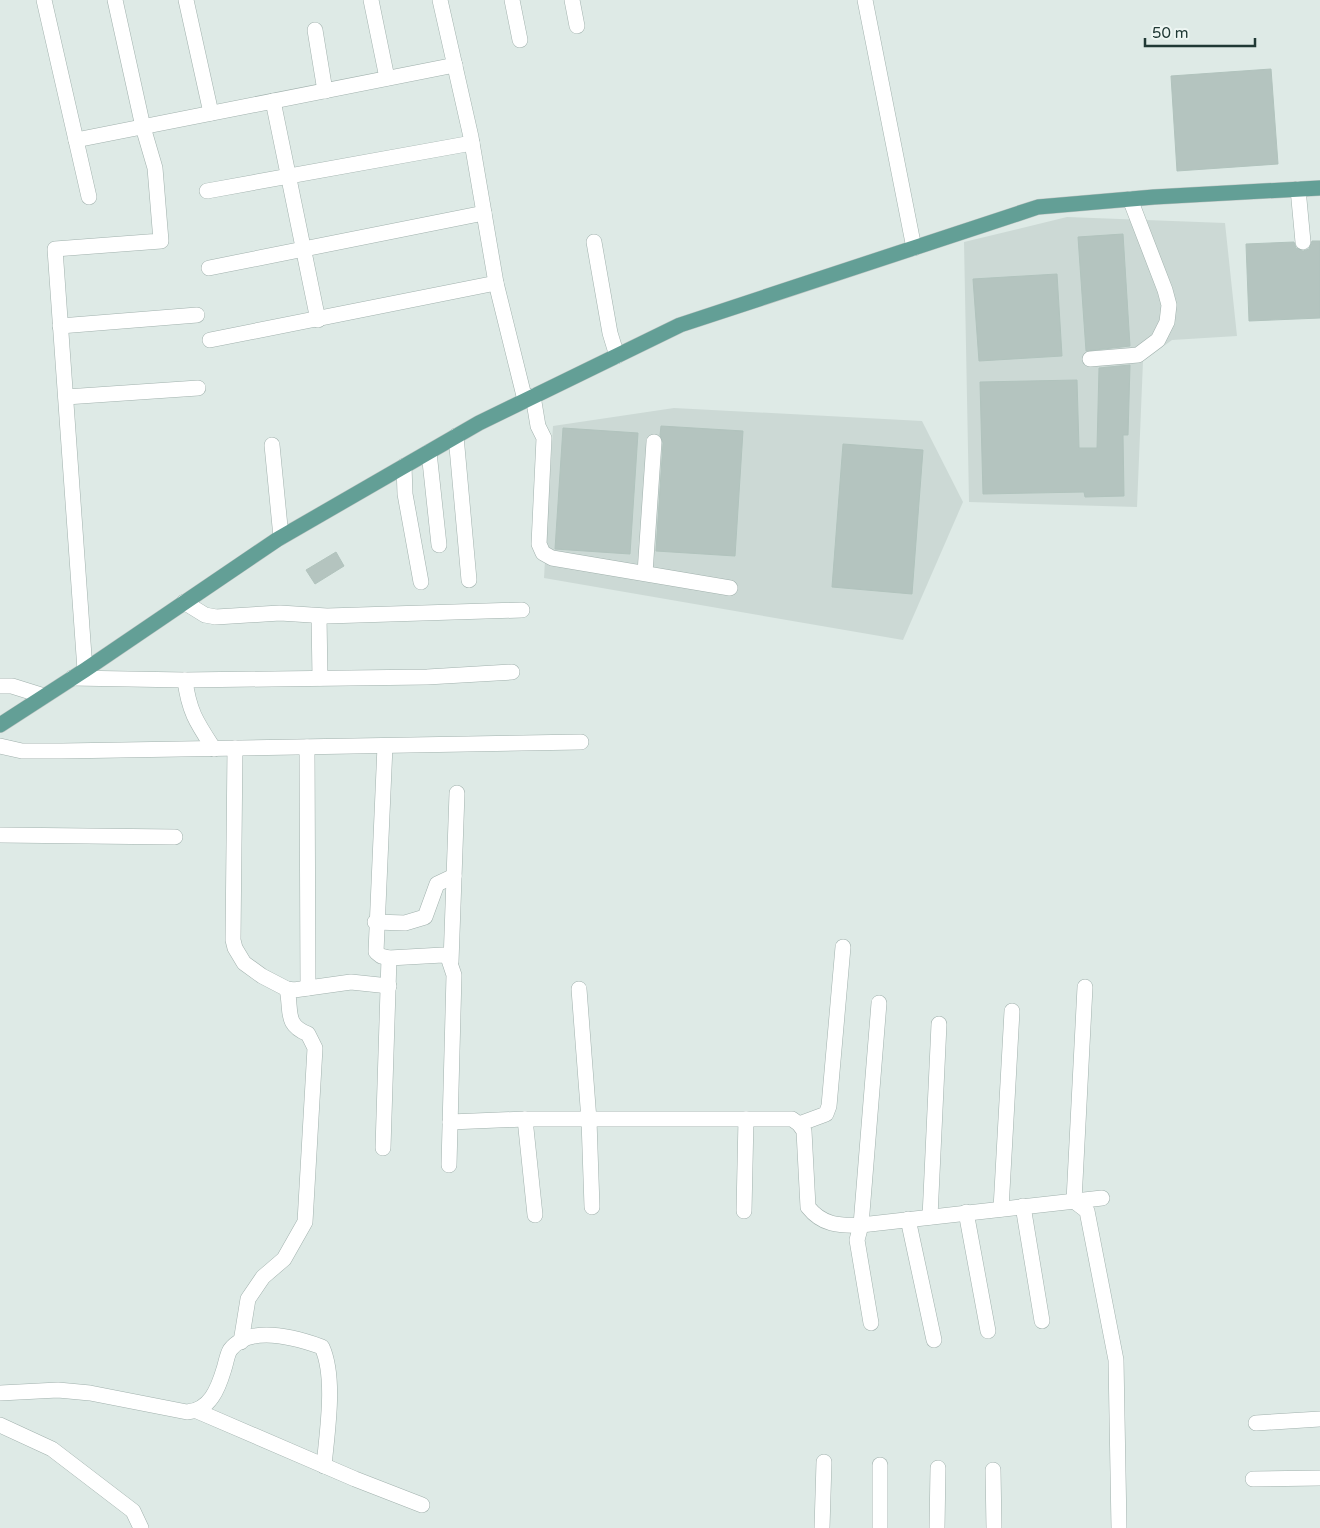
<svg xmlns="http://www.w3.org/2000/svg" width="1320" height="1528" viewBox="0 0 1320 1528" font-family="'Varela Round',sans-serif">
<rect width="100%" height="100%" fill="#deeae6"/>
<g fill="#ccd9d5">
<polygon points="1067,217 1225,223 1237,336 1172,340 1143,361 1137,507 969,502 964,242"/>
<polygon points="674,408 922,421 963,502 903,640 544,578 553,426"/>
</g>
<g fill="#b4c4bf" stroke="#b1c3bd">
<polygon points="1271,69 1278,164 1177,171 1171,76"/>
<polygon points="1123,234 1130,346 1086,351 1078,237"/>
<polygon points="1312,241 1320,241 1320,318 1249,321 1246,244 1294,242 1296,248 1303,251 1309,249"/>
<polygon points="1057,274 1062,356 979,361 973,279"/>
<polygon points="1130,365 1128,435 1123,435 1124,496 1085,497 1084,492 983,494 980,382 1077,380 1079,448 1097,448 1099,368"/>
<polygon points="661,426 743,431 735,556 656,551 663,443 660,435"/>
<polygon points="563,428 638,433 630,554 555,549"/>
<polygon points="843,444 923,450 912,594 832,587"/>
<polygon points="336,552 344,566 315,584 306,570"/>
</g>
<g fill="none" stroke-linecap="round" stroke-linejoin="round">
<g stroke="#a1b1ad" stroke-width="16">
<g id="minor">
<polyline points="44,0 89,197"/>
<polyline points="186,0 211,113"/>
<polyline points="371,0 387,78"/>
<polyline points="440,0 471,137 496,283 525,400"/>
<polyline points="512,0 520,40"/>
<polyline points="572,0 577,26"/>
<polyline points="865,0 914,248"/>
<polyline points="315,30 325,91"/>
<polyline points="273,101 318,320"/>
<polyline points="76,140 455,65"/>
<polyline points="1298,189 1303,242"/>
<polyline points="207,191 472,143"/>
<polyline points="594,242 610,333 617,356"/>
<polyline points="209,268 484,213"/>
<polyline points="60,326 197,315"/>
<polyline points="210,340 496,283"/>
<polyline points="1090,359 1138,355 1158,340 1167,322 1169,305 1165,290 1130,199"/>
<polyline points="533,396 538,426 544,438 539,544 543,553 552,558 730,588"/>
<polyline points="66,397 198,388"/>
<polyline points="456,436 469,580"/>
<polyline points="272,445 281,537"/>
<polyline points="429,452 439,545"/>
<polyline points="404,466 405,494 421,582"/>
<polyline points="645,573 654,442"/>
<polyline points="184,602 205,615 216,617 280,613 327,616 522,610"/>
<polyline points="319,616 320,678"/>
<polyline points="85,670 55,249 161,241 155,168 143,127 115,0"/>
<polyline points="72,678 185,680 427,677 512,672"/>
<path d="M185 680C189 712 197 723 214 749"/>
<polyline points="0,686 12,686 44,696"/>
<polyline points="0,746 22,751 62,751 581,742"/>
<polyline points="385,746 376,952 381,956 389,958 443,955 448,957 454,975 449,1165"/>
<polyline points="307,747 308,988"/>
<polyline points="235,748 233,940 235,948 244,963 262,976 287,989 294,990 351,982 389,986"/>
<polyline points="0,835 175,837"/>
<polyline points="375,922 405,923 425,917 437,884 454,876"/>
<polyline points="451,962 457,793"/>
<polyline points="1085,987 1074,1201 1087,1211 1116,1360 1119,1528"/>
<polyline points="579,989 589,1120 592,1207"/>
<polyline points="525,1119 535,1215"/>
<path d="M450 1122 525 1119H792L799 1124 804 1131 808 1207C822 1225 839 1226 861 1225L1102 1198"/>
<polyline points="799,1124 826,1114 829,1106 843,947"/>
<polyline points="383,1148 389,958"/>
<polyline points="1023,1206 1042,1321"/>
<polyline points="1001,1209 1012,1011"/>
<polyline points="744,1211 746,1119"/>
<polyline points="966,1212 988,1331"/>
<polyline points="930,1217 939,1024"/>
<polyline points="908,1219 934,1340"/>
<polyline points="871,1323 857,1240 861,1225 879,1003"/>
<path d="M241 1342 248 1299 263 1277 284 1259 305 1222 315 1048 308 1034C284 1024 292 1012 287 989"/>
<path d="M0 1393 58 1390 90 1393 187 1412C210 1410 218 1389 224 1369 226 1363 227 1355 230 1350 250 1324 297 1338 322 1347 336 1378 327 1432 324 1466"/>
<polyline points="197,1411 355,1479 422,1505"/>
<polyline points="1256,1423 1320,1419"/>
<polyline points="0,1425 52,1449 133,1511 141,1528"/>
<polyline points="993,1470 994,1528"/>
<polyline points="1253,1479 1320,1478"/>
<polyline points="822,1528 824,1462"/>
<polyline points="880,1528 880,1465"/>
<polyline points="937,1528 938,1468"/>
</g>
</g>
<g stroke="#bcc4c2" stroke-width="16">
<polyline id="major" points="0,725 85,670 278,539 479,423 680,325 1038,207 1154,197 1320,188"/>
</g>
<use href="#minor" stroke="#fff" stroke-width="15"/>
<use href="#major" stroke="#639f96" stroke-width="15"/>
</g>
<path d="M1145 38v8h110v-8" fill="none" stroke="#203935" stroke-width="2.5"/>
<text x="1152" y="38" font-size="15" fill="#203935" stroke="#eef6f3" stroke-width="4" paint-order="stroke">50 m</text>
</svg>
